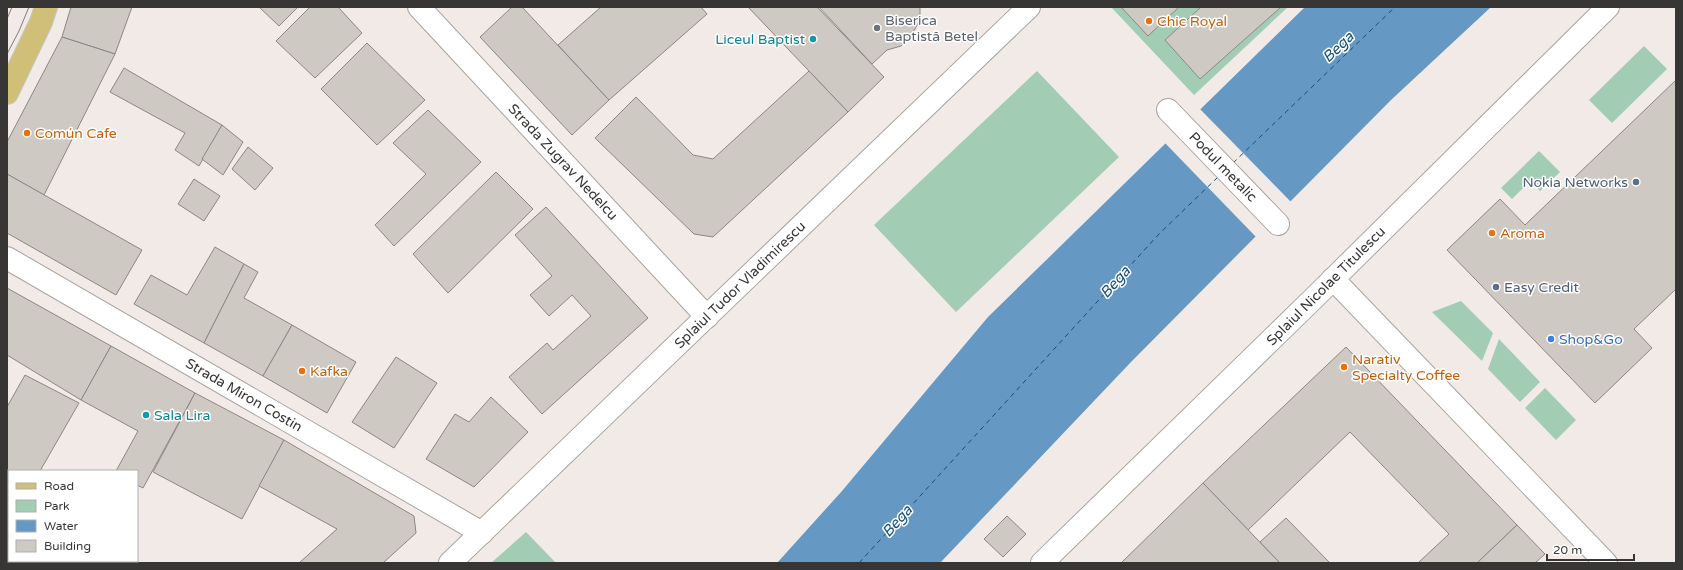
<svg xmlns="http://www.w3.org/2000/svg" width="1683" height="570" viewBox="0 0 1683 570" font-family="'Varela Round',sans-serif">
<rect width="100%" height="100%" fill="#f1eae6"/>
<g fill="#a2ccb4">
<polygon points="1111,7 1288,7 1194,95"/>
<polygon points="1644,46 1667,69 1612,123 1589,100"/>
<polygon points="1037,71 1119,157 956,312 874,225"/>
<polygon points="1539,151 1560,172 1540,191 1530,181 1512,199 1501,188"/>
<polygon points="1461,301 1493,333 1482,361 1432,312"/>
<polygon points="1499,339 1540,382 1520,402 1488,369"/>
<polygon points="1545,388 1576,420 1556,440 1525,408"/>
<polygon points="526,532 556,563 491,563"/>
</g>
<polygon fill="#6598c2" points="1305,7 1491,7 1391,100 1131,362 940,563 777,563 842,491 988,317"/>
<polygon fill="#f1eae6" points="1199,108 1292,203 1257,238 1164,142"/>
<g fill="none" stroke-linecap="round" stroke-linejoin="round">
<g stroke="#145079" stroke-width="1" stroke-dasharray="5 4" stroke-linecap="butt">
<polyline points="1233,163 1395,7"/>
<polyline points="859,563 1159,234 1218,177"/>
</g>
</g>
<g fill="#cfc9c4" stroke="#8c8783">
<polygon points="71,7 132,7 115,54 62,37"/>
<polygon points="259,7 298,7 279,26"/>
<polygon points="310,7 338,7 362,33 315,78 276,41"/>
<polygon points="512,7 522,7 609,100 572,135 480,37"/>
<polygon points="601,7 701,7 707,14 609,100 558,45"/>
<polygon points="748,7 817,7 884,77 848,112"/>
<polygon points="819,7 920,7 920,20 911,36 901,46 887,50 872,64"/>
<polygon points="1121,7 1179,7 1148,36"/>
<polygon points="1201,7 1281,7 1200,79 1165,40"/>
<polygon points="62,37 115,54 44,195 7,174 7,142"/>
<polygon points="367,43 425,100 377,145 321,89"/>
<polygon points="124,68 222,125 199,166 175,150 185,133 110,92"/>
<polygon points="809,71 848,112 713,237 694,234 595,138 636,97 693,155 713,159"/>
<polygon points="1676,80 1676,289 1634,329 1652,348 1595,403 1447,250 1500,199 1525,225"/>
<polygon points="428,110 481,162 394,246 375,225 426,174 393,143"/>
<polygon points="222,125 243,142 223,175 202,159"/>
<polygon points="248,147 273,168 255,190 232,169"/>
<polygon points="496,172 533,209 448,293 413,254"/>
<polygon points="7,174 142,250 116,295 7,233"/>
<polygon points="194,179 220,196 204,221 178,204"/>
<polygon points="546,207 648,318 542,414 509,377 547,343 553,350 591,316 572,295 549,316 530,295 552,276 515,235"/>
<polygon points="215,247 244,264 204,343 134,304 151,275 187,295"/>
<polygon points="244,264 258,272 244,298 292,325 263,376 204,343"/>
<polygon points="7,288 111,346 81,400 7,355"/>
<polygon points="292,325 356,362 327,413 263,376"/>
<polygon points="111,346 195,393 143,488 137,485 137,471 116,471 138,431 81,400"/>
<polygon points="1346,347 1517,525 1477,563 1418,563 1449,534 1350,432 1248,530 1203,483"/>
<polygon points="396,357 437,383 394,448 352,422"/>
<polygon points="25,375 79,403 40,471 9,471 9,526 7,530 7,407"/>
<polygon points="195,393 284,440 242,519 153,472"/>
<polygon points="491,397 528,432 474,487 426,459 455,414 469,422"/>
<polygon points="284,440 414,516 416,533 383,563 299,563 337,529 259,486"/>
<polygon points="1203,483 1280,563 1121,563"/>
<polygon points="1007,516 1026,534 1003,557 984,539"/>
<polygon points="1286,518 1330,563 1280,563 1260,542"/>
<polygon points="1517,525 1545,554 1535,563 1477,563"/>
<polygon points="7,542 9,544 9,561 18,561 16,563 7,563"/>
</g>
<g fill="none" stroke-linecap="round" stroke-linejoin="round">
<g stroke="#a9a49f" stroke-width="24">
<g id="minor">
<polyline points="419,7 707,317"/>
<polyline points="1168,110 1278,224"/>
<polyline points="7,258 482,533"/>
<polyline points="1333,279 1606,563"/>
<polyline points="450,563 1029,7"/>
<polyline points="1042,563 1314,298 1608,7"/>
</g>
</g>
<g stroke="#c7c7c6" stroke-width="24">
<polyline id="major" points="7,93 41,22 46,7"/>
</g>
<use href="#minor" stroke="#fff" stroke-width="22"/>
<use href="#major" stroke="#cfbf77" stroke-width="22"/>
<g stroke="#817d7a" stroke-width="1">
<polyline points="7,19 12,7"/>
<polyline points="7,54 19,31 29,7"/>
</g>
</g>
<g fill="#e8710a" stroke="#fff" stroke-width="1.5">
<circle cx="1149" cy="21" r="4"/>
<circle cx="27" cy="133" r="4"/>
<circle cx="1492" cy="233" r="4"/>
<circle cx="1344" cy="367" r="4"/>
<circle cx="302" cy="371" r="4"/>
</g>
<circle fill="#6b7280" stroke="#fff" stroke-width="1.5" cx="877" cy="28" r="4"/>
<g fill="#0f9aa8" stroke="#fff" stroke-width="1.5">
<circle cx="813" cy="39" r="4"/>
<circle cx="146" cy="415" r="4"/>
</g>
<g fill="#5c6f8a" stroke="#fff" stroke-width="1.5">
<circle cx="1636" cy="182" r="4"/>
<circle cx="1496" cy="287" r="4"/>
</g>
<circle fill="#3f7fe0" stroke="#fff" stroke-width="1.5" cx="1551" cy="339" r="4"/>
<g text-anchor="middle" dominant-baseline="central" stroke-width="3" stroke-linejoin="round" paint-order="stroke">
<g font-size="14" fill="#5b616d" stroke="#fff" text-anchor="start">
<text x="885" y="20">Biserica<tspan x="885" dy="16">Baptistă Betel</tspan></text>
</g>
<g font-size="14" fill="#c56008" stroke="#fff" text-anchor="start">
<text x="1157" y="21">Chic Royal</text>
<text x="35" y="133">Común Cafe</text>
<text x="1500" y="233">Aroma</text>
<text x="1352" y="359">Narativ<tspan x="1352" dy="16">Specialty Coffee</tspan></text>
<text x="310" y="371">Kafka</text>
</g>
<g font-size="14" fill="#0d838f" stroke="#fff" text-anchor="end">
<text x="805" y="39">Liceul Baptist</text>
<text x="154" y="415" text-anchor="start">Sala Lira</text>
</g>
<g font-size="14" fill="#383634" stroke="#fff">
<text transform="translate(563 162) rotate(47)">Strada Zugrav Nedelcu</text>
<text transform="translate(1223 167) rotate(46)">Podul metalic</text>
<text transform="translate(740 285) rotate(-44)">Splaiul Tudor Vladimirescu</text>
<text transform="translate(1326 286) rotate(-45)">Splaiul Nicolae Titulescu</text>
<text transform="translate(244 395) rotate(30)">Strada Miron Costin</text>
</g>
<g font-size="14" fill="#4e5e75" stroke="#fff" text-anchor="end">
<text x="1628" y="182">Nokia Networks</text>
<text x="1504" y="287" text-anchor="start">Easy Credit</text>
</g>
<g font-size="14" fill="#366cbe" stroke="#fff" text-anchor="start">
<text x="1559" y="339">Shop&amp;Go</text>
</g>
<g font-size="15" font-style="italic" fill="#145079" stroke="#fff">
<text transform="translate(1338 47) rotate(-44)">Bega</text>
<text transform="translate(1115 282) rotate(-48)">Bega</text>
<text transform="translate(897 521) rotate(-48)">Bega</text>
</g>
</g>
<rect width="1683" height="570" fill="none" stroke="#383634" stroke-width="16"/>
<rect x="8" y="470" width="130" height="92" fill="#ffffff" stroke="#afafae"/>
<rect x="16" y="483" width="20" height="6" fill="#cfbf77" stroke="#afafae"/>
<text x="44" y="490" font-size="12" fill="#383634">Road</text>
<rect x="16" y="500" width="20" height="12" fill="#a2ccb4" stroke="#afafae"/>
<text x="44" y="510" font-size="12" fill="#383634">Park</text>
<rect x="16" y="520" width="20" height="12" fill="#6598c2" stroke="#afafae"/>
<text x="44" y="530" font-size="12" fill="#383634">Water</text>
<rect x="16" y="540" width="20" height="12" fill="#cfc9c4" stroke="#afafae"/>
<text x="44" y="550" font-size="12" fill="#383634">Building</text>
<path d="M1547 554v6h87v-6" fill="none" stroke="#383634" stroke-width="2"/>
<text x="1553" y="554" font-size="12" fill="#383634" stroke="#ffffff" stroke-width="3" paint-order="stroke">20 m</text>
</svg>
